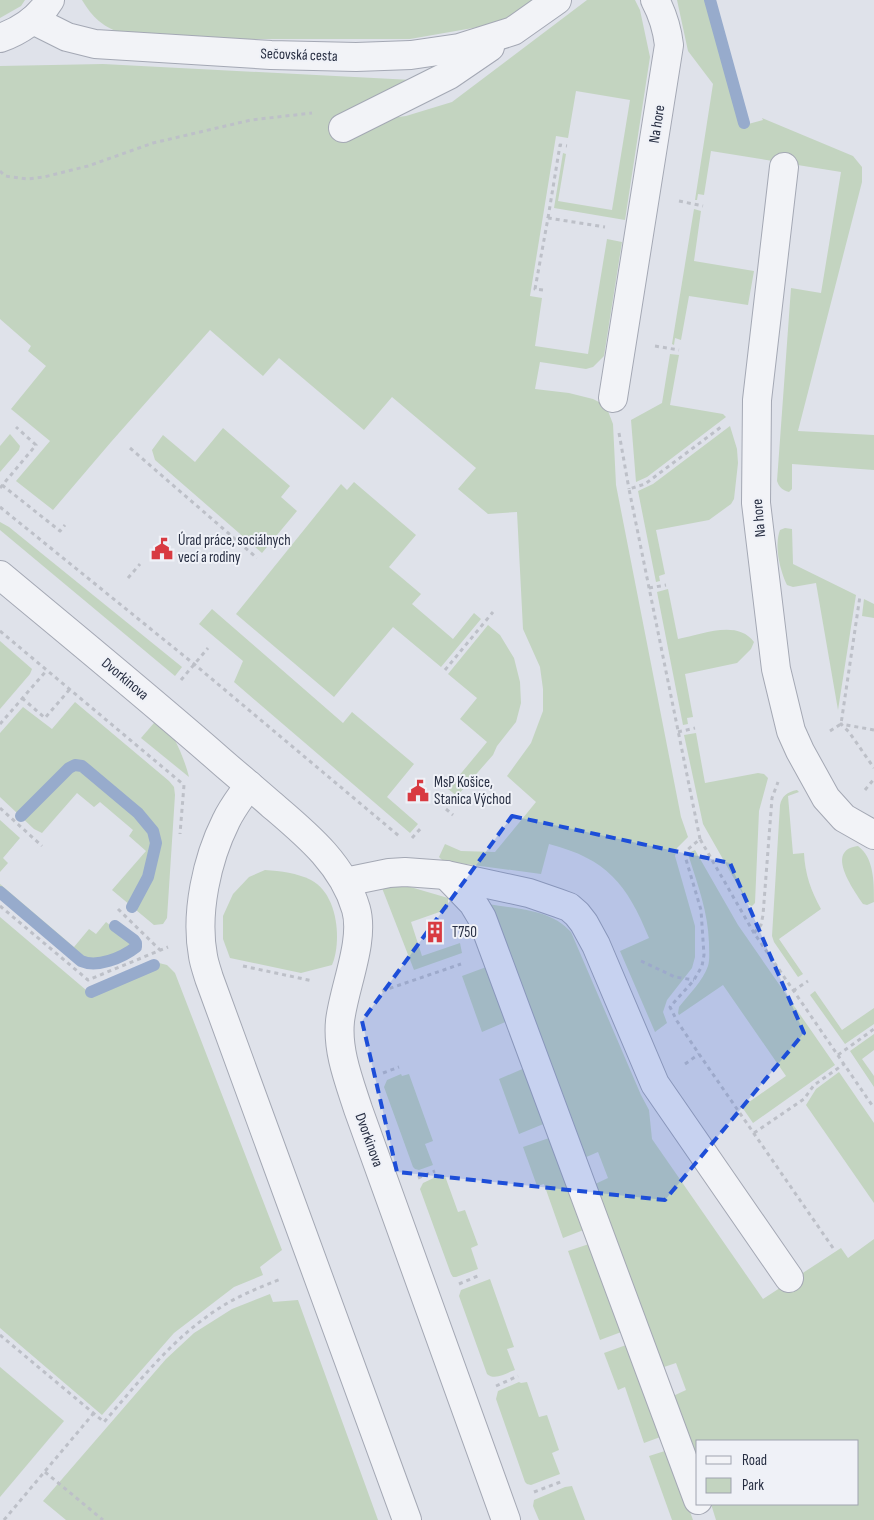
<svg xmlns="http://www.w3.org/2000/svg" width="874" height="1520" viewBox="0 0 874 1520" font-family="'Sofia Sans Condensed',sans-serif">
<rect width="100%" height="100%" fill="#dfe2ea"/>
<g fill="#c3d4c0">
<polygon points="0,0 25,0 21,6 0,18"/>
<path d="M82 0H534L511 16 490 25 410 39H245L120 33C101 25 93 18 82 0Z"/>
<path d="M587 0H635L640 10 650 57 625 220 554 208 563 153 566 154 558 201 612 210 630 100 576 91 568 138 556 136 530 296 542 298 535 346 588 354 607 239 622 242 604 356 593 367 586 369 540 362 535 389 569 393 593 399 601 403 608 411 613 424 616 485 681 817 688 837 677 848 675 856 695 926V957L692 968 667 1000 663 1012 667 1023 655 1032 620 951 649 938C627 884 607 859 549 844L541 874 443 861 439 857 445 844 461 851 495 852 536 802 507 776 531 743 543 711V689L540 667 523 629 517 512 488 514 458 489 476 468 392 397 364 430 279 358 263 376 210 330 111 442 53 510 16 481 50 441 11 409 46 366 28 351 31 346 0 319V66L103 64 412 80 383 119 406 116 452 102Z"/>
<path d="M677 0H706L741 126 763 120 762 118 853 156 862 167V182L798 431 874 435V470L792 464V489L789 492C782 490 779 487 777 481L791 288 821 293 841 172 711 151 704 195 698 194 697 200H695L713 84 688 51Z"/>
<polygon points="694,209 701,211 694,261 754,271 748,305 689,296 681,340 675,338 674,345 672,344"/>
<polygon points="670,354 679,355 670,405 723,414 726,417 647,477 636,482 631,420 662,403"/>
<polygon points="730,426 737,449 738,463 734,499 731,504 709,520 656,530 665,574 659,576 660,581 656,582 638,491 653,484"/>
<polygon points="223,428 290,486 281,497 297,511 262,553 155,460 152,450 163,435 195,462"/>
<polygon points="10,434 20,446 19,450 0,472 0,446"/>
<polygon points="354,482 416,535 389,567 421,594 412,604 453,639 474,613 481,619 441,667 393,627 334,697 236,614 341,484 347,490"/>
<polygon points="0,522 9,527 182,667 175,676 0,530"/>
<path d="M785 528 792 529 793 564 856 595 838 710 816 583 793 587 787 585C780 570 774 546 780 530Z"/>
<path d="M668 589 678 639C701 635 737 619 754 642L751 649 737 663 685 674 693 717 687 718 688 724 683 725 657 592Z"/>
<polygon points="864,599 874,604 874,618 862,616"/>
<polygon points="212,609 343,723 352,712 414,764 387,797 418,824 410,833 234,682 243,661 199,624"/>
<polygon points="488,625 500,635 514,658 520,682 521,703 516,722 497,746 493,755 457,796 448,789 487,742 460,719 477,698 448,674"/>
<polygon points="0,641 32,669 30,674 0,709"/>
<polygon points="75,702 169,781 174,787 175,795 167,918 163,924 154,925 112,890 146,851 129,836 133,830 100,802 94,807 77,793 42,833 34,829 0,797 0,733 23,707 52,729"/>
<path d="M160 716C173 733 184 757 189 777L141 738Z"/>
<polygon points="696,733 705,783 758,773 764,774 768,778 759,811 755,903 752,906 749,905 703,824 684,735"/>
<path d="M797 790 799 792 788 796 793 854 804 853C805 874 811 891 821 909L779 939 803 974 798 977 774 942 772 936 780 805C782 796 787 792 797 790Z"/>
<polygon points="0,820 20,838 3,858 8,863 0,872"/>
<path d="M858 846C874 858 874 881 874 902L867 905 863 904C854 890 824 850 858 846Z"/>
<path d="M695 850 738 925 835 1065 753 1123 742 1107 786 1076 723 985 679 1015 678 1013 679 1007C688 995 703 981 708 966 710 959 709 951 709 943 708 912 698 886 689 857L691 852Z"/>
<path d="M265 870C281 871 297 873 311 880 338 894 342 941 332 965L301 973 230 958 223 939V916L233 894 249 877Z"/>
<path d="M0 884 74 947 89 929 96 934 106 922 132 943 133 946C125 951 106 960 96 961 88 961 80 955 74 952L0 889Z"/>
<polygon points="396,886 407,886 448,898 448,909 411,922 422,956 460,943 462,953 414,970 382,888"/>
<path d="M488 904C517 909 551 909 571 932L641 1095 649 1110 652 1139 763 1299 841 1248 848 1258 874 1239V1520H716L711 1504H858V1441H698V1467L673 1396 686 1390 676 1363 661 1368 593 1185 608 1178 598 1152 584 1158Z"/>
<polygon points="0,917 86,990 155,962 167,965 175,973 282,1250 260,1267 263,1275 234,1287 174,1333 102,1415 0,1328"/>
<polygon points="489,966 510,1020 482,1032 462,976"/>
<polygon points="815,991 842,1030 874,1008 874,1024 845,1044 810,995"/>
<polygon points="874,1034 874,1050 862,1059 874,1076 874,1087 850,1051"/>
<polygon points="527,1067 546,1123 519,1134 499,1079"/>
<polygon points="839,1072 874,1123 874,1203 806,1105 816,1089"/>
<polygon points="401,1074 402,1076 409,1074 433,1141 425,1144 433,1165 419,1170 415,1169 413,1167 384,1087 387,1080"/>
<polygon points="552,1137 586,1229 563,1238 544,1184 537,1186 523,1147"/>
<polygon points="438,1176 439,1179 445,1176 458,1212 465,1210 478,1245 471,1248 478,1269 456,1277 453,1277 451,1274 420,1189 423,1183"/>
<polygon points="592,1243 624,1331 600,1340 568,1251"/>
<path d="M490 1279 514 1347 507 1349 515 1370C506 1373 495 1381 487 1374L459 1296 461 1290Z"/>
<polygon points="270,1294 273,1302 298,1300 378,1520 66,1520 43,1501 166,1359 194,1333 232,1309"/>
<polygon points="629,1344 663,1436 644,1443 625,1387 618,1390 604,1353"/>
<polygon points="0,1367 64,1421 0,1497"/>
<polygon points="519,1382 521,1383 527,1382 539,1417 547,1415 559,1450 552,1453 560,1474 531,1485 527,1484 525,1482 496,1399 498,1391"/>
<polygon points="668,1450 693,1520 672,1520 649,1456"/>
<polygon points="572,1486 585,1520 539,1520 533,1506 534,1500 565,1487"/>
</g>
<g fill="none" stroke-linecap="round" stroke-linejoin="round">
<g stroke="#97abcc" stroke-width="12">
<polyline points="710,0 744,123"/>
<polyline points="21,816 69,768 75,765 82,766 138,813 153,831 156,843 148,877 132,907"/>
<path d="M0 892 81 961C97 968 122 958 136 947V943L134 940 115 926"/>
<polyline points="91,992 154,965"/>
</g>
<g stroke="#a4a8b4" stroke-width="30">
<g id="minor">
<polyline points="33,20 67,37 95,44 271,55 356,57 411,55 459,48 513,31 557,0"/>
<path d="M0 38C20 31 39 18 50 0"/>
<polyline points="343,128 449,75 490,47"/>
<polyline points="784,167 757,400 756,503 776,669 791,731 800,751 826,798 844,818 874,835"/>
<path d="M613 398 669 45C667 28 663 15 655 0"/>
<path d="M0 575C72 635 144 694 214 755 233 772 253 788 272 805 306 834 343 864 356 909 365 941 344 987 340 1021 337 1051 349 1081 358 1109L506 1520"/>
<path d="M249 785C241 797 232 808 226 821 207 859 195 913 203 956 204 963 207 971 209 978L407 1520"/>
<polyline points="446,875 473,903 482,918 698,1500"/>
<polyline points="345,882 389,873 405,872 446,875 529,893 558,903 569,907 577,914 584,923 596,945 655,1084 789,1278"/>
</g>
</g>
<g stroke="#bdc0c8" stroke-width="3" stroke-dasharray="4 4" stroke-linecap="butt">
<polyline points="0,171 5,176 27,179 44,177 88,166 153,143 251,120 312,113"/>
<polyline points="679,201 703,206"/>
<polyline points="548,218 560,145 567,146"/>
<polyline points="543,290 535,289 548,218 605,227"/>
<polyline points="655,346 679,350"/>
<polyline points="619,433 629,489"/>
<polyline points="130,448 257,558"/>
<polyline points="2,485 60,531 65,525"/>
<polyline points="0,488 36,445 16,427"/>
<polyline points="0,507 194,664 399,836"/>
<polyline points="128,578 140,564"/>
<polyline points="649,588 666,585"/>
<polyline points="0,631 184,785 180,834"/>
<polyline points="445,670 493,612"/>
<polyline points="181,680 208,648"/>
<polyline points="22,698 45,718 70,689"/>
<polyline points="0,724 47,670"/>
<polyline points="874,730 841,724 849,732 874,768"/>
<polyline points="830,731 841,724 860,596"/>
<polyline points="678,732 695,728"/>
<polyline points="865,790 874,779"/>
<polyline points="0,808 42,846"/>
<polyline points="446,809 453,815"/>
<polyline points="412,838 422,827"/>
<polyline points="700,839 629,489 645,484 721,427"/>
<polyline points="0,906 88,980 168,947"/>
<polyline points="118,909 160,950"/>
<polyline points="754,933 761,925 763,915 772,798 778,782"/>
<polyline points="641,961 675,977 694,980"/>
<polyline points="243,966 313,981"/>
<polyline points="382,991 461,964"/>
<polyline points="793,991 808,981"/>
<polyline points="838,1055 874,1029"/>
<polyline points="685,1064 699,1054"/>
<polyline points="383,1073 399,1067"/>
<polyline points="754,1133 804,1099 814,1085 844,1064"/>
<polyline points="418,1178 435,1171"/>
<polyline points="833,1248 699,1054 677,1021 670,1007 694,980 702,966 704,955 701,910 685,856 686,851 700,839 754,933 874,1108"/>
<polyline points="459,1284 480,1275"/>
<path d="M0 1335 104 1422C138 1383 171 1340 215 1311 235 1297 258 1288 281 1279"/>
<polyline points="496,1386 518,1376"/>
<polyline points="45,1472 103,1520"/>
<polyline points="534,1492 563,1481"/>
<polyline points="4,1520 93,1414"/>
</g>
<use href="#minor" stroke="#f2f3f7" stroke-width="28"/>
</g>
<path fill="#1d4ed8" fill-opacity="0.2" stroke="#1d4ed8" stroke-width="4" stroke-dasharray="10 6" stroke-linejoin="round" d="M512 816 730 863 804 1033 665 1200 397 1172 362 1021Z"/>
<defs>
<g id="civic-bare" transform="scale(1.725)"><path d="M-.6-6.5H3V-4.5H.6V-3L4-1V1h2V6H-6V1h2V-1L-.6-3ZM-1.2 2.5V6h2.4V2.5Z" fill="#d83a41" stroke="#eff1f7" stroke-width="2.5" paint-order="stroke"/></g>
<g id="building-bare" transform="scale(1.725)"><path d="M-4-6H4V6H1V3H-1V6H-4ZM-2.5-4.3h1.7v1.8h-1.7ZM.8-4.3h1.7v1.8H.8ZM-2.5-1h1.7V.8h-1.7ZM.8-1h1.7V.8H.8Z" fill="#d83a41" stroke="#eff1f7" stroke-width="2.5" paint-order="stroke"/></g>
</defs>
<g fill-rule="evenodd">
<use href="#civic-bare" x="162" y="549"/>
<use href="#civic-bare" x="418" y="791"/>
<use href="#building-bare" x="435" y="932"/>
</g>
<g text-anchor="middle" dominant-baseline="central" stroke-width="4" stroke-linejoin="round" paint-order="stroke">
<g font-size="15" fill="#272e42" stroke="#eff1f7">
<text transform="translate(299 55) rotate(2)">Sečovská cesta</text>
<text transform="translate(657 124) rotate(-81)">Na hore</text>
<text transform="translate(759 518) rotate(-95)">Na hore</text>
<text transform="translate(125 679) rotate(40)">Dvorkinova</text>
<text transform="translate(369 1140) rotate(70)">Dvorkinova</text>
</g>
<g font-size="15" fill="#272e42" stroke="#eff1f7" text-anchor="start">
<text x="178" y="540">Úrad práce, sociálnych<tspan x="178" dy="17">vecí a rodiny</tspan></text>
<text x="434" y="782">MsP Košice,<tspan x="434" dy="17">Stanica Východ</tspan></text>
<text x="452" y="932">T750</text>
</g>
</g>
<rect x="696" y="1440" width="162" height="65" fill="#eff1f7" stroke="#9fa3af"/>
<rect x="706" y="1456" width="25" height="8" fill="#f2f3f7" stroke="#9fa3af"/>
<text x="742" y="1465" font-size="15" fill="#272e42">Road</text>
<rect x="706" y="1478" width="25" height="15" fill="#c3d4c0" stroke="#9fa3af"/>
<text x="742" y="1490" font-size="15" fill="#272e42">Park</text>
</svg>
